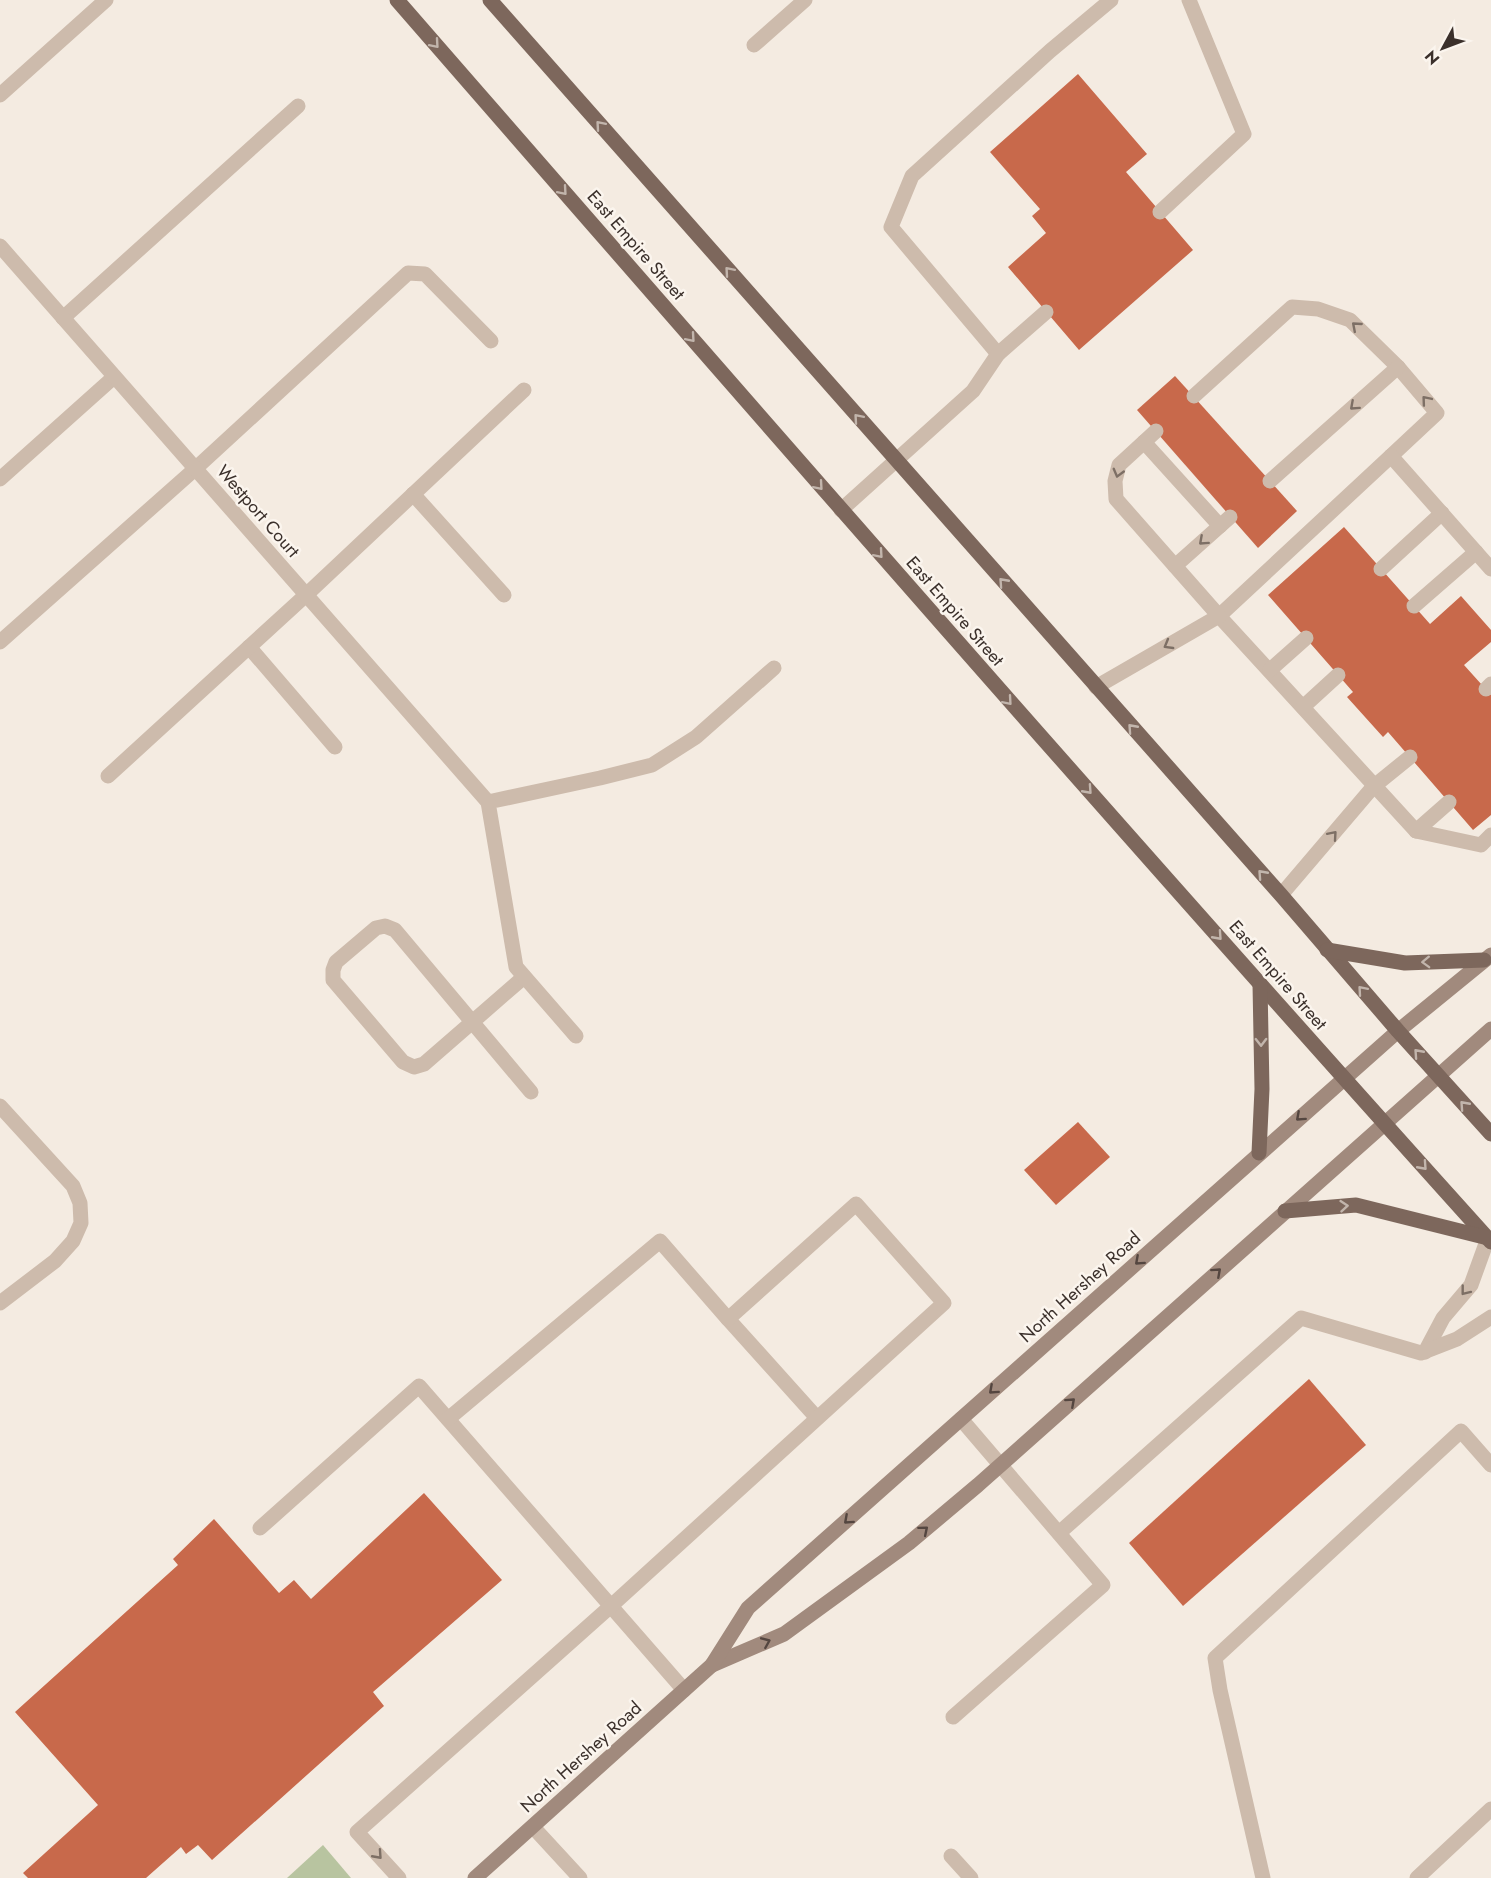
<svg xmlns="http://www.w3.org/2000/svg" width="1491" height="1878" viewBox="0 0 1491 1878" font-family="Jost,sans-serif">
<rect width="100%" height="100%" fill="#f4ebe1"/>
<polygon fill="#b8c4a0" points="323,1845 351,1878 287,1878"/>
<g fill="#c8694b">
<polygon points="1078,74 1147,154 1126,172 1193,250 1079,350 1008,267 1046,233 1032,216 1040,209 990,152"/>
<polygon points="1175,376 1297,511 1258,548 1137,410"/>
<polygon points="1344,527 1430,624 1461,596 1491,630 1491,642 1464,665 1491,695 1491,815 1473,830 1388,732 1383,737 1347,697 1353,692 1268,595"/>
<polygon points="1078,1122 1110,1157 1056,1205 1024,1170"/>
<polygon points="1309,1379 1366,1445 1183,1606 1129,1543"/>
<polygon points="424,1493 502,1580 373,1692 384,1706 212,1860 198,1845 186,1854 181,1847 146,1878 28,1878 23,1873 98,1805 15,1712 178,1565 173,1559 214,1519 279,1593 294,1580 311,1599"/>
</g>
<g fill="none" stroke-linecap="round" stroke-linejoin="round">
<g stroke="#cdbbac" stroke-width="15">
<polyline points="754,45 805,0"/>
<polyline points="0,95 106,0"/>
<polyline points="1160,212 1244,134 1189,0"/>
<polyline points="63,318 298,106"/>
<polyline points="998,354 891,227 912,176 1050,51 1111,0"/>
<polyline points="1194,396 1292,307 1318,309 1350,320 1398,367 1437,413 1391,456"/>
<polyline points="1144,442 1220,526"/>
<polyline points="0,479 114,377"/>
<polyline points="1270,481 1398,367"/>
<polyline points="413,494 504,595"/>
<polyline points="841,510 973,391 998,354 1046,312"/>
<polyline points="1175,566 1230,517"/>
<polyline points="1381,569 1442,513"/>
<polyline points="1491,569 1391,456 1219,616 1416,831 1481,845 1491,835"/>
<polyline points="1414,606 1476,552"/>
<polyline points="0,642 195,469 408,273 425,274 491,341"/>
<polyline points="249,647 335,747"/>
<polyline points="1270,670 1306,638"/>
<polyline points="1096,687 1219,616 1116,499 1115,481 1119,465 1156,431"/>
<polyline points="1486,689 1491,684"/>
<polyline points="1303,707 1338,675"/>
<polyline points="108,776 306,595 524,390"/>
<polyline points="1416,831 1449,802"/>
<polyline points="1281,895 1373,787 1410,757"/>
<polyline points="524,977 424,1064 414,1067 403,1062 333,980 333,970 336,962 376,928 385,926 395,930 531,1092"/>
<polyline points="576,1036 516,967 488,802 600,778 652,765 696,737 774,668"/>
<polyline points="728,1319 817,1418"/>
<polyline points="1425,1352 1443,1318 1471,1285 1488,1238"/>
<polyline points="260,1528 419,1386 684,1690"/>
<polyline points="1059,1533 1301,1318 1421,1353 1457,1339 1491,1317"/>
<polyline points="953,1717 1103,1585 961,1419"/>
<polyline points="951,1856 971,1878"/>
<polyline points="399,1878 357,1832 611,1606 944,1303 856,1204 728,1319 660,1241 448,1419"/>
<polyline points="1263,1878 1220,1690 1215,1658 1461,1431 1491,1465"/>
<polyline points="1417,1878 1491,1809"/>
</g>
<g stroke="#cdbbac" stroke-width="15">
<polyline points="0,246 488,802"/>
<polyline points="0,1106 73,1186 80,1203 81,1223 73,1241 55,1261 0,1303"/>
<polyline points="533,1827 580,1878"/>
</g>
<g stroke="#a18a7d" stroke-width="15">
<polyline points="712,1665 784,1634 909,1543 978,1485 1491,1029"/>
<polyline points="475,1878 712,1665 748,1608 1398,1031 1491,955"/>
</g>
<g stroke="#7d675c" stroke-width="15">
<path d="M397 0C759 416 1122 832 1491 1242"/>
<polyline points="490,0 1281,895 1398,1031 1491,1134"/>
<polyline points="1327,950 1405,963 1484,960"/>
<polyline points="1259,1153 1262,1089 1260,984"/>
<polyline points="1285,1211 1356,1205 1488,1238"/>
</g>
</g>
<defs><path id="oneway-chevron" d="M-2-3.5L2.5 0L-2 3.5" fill="none" stroke-width="1.6" stroke-linecap="round" stroke-linejoin="round" transform="scale(1.5)"/></defs>
<g stroke="#c2b5ac">
<use href="#oneway-chevron" transform="translate(435 44) rotate(49)"/>
<use href="#oneway-chevron" transform="translate(600 125) rotate(-131)"/>
<use href="#oneway-chevron" transform="translate(563 191) rotate(49)"/>
<use href="#oneway-chevron" transform="translate(729 271) rotate(-131)"/>
<use href="#oneway-chevron" transform="translate(691 338) rotate(49)"/>
<use href="#oneway-chevron" transform="translate(858 418) rotate(-131)"/>
<use href="#oneway-chevron" transform="translate(819 486) rotate(49)"/>
<use href="#oneway-chevron" transform="translate(879 554) rotate(49)"/>
<use href="#oneway-chevron" transform="translate(1003 582) rotate(-132)"/>
<use href="#oneway-chevron" transform="translate(1008 701) rotate(49)"/>
<use href="#oneway-chevron" transform="translate(1132 728) rotate(-132)"/>
<use href="#oneway-chevron" transform="translate(1088 790) rotate(48)"/>
<use href="#oneway-chevron" transform="translate(1262 874) rotate(-132)"/>
<use href="#oneway-chevron" transform="translate(1218 936) rotate(48)"/>
<use href="#oneway-chevron" transform="translate(1426 962) rotate(178)"/>
<use href="#oneway-chevron" transform="translate(1362 990) rotate(-131)"/>
<use href="#oneway-chevron" transform="translate(1261 1042) rotate(89)"/>
<use href="#oneway-chevron" transform="translate(1418 1053) rotate(-132)"/>
<use href="#oneway-chevron" transform="translate(1464 1105) rotate(-132)"/>
<use href="#oneway-chevron" transform="translate(1423 1166) rotate(48)"/>
<use href="#oneway-chevron" transform="translate(1344 1206) rotate(-5)"/>
</g>
<g stroke="#7d6f65">
<use href="#oneway-chevron" transform="translate(1356 326) rotate(-139)"/>
<use href="#oneway-chevron" transform="translate(1426 400) rotate(-130)"/>
<use href="#oneway-chevron" transform="translate(1354 406) rotate(138)"/>
<use href="#oneway-chevron" transform="translate(1118 473) rotate(105)"/>
<use href="#oneway-chevron" transform="translate(1203 541) rotate(138)"/>
<use href="#oneway-chevron" transform="translate(1168 645) rotate(150)"/>
<use href="#oneway-chevron" transform="translate(1333 835) rotate(-49)"/>
<use href="#oneway-chevron" transform="translate(1465 1291) rotate(128)"/>
<use href="#oneway-chevron" transform="translate(378 1855) rotate(48)"/>
</g>
<g stroke="#544640">
<use href="#oneway-chevron" transform="translate(1300 1117) rotate(138)"/>
<use href="#oneway-chevron" transform="translate(1139 1261) rotate(138)"/>
<use href="#oneway-chevron" transform="translate(1217 1272) rotate(-42)"/>
<use href="#oneway-chevron" transform="translate(993 1390) rotate(138)"/>
<use href="#oneway-chevron" transform="translate(1071 1402) rotate(-42)"/>
<use href="#oneway-chevron" transform="translate(848 1520) rotate(138)"/>
<use href="#oneway-chevron" transform="translate(924 1530) rotate(-40)"/>
<use href="#oneway-chevron" transform="translate(766 1642) rotate(-23)"/>
</g>
<g text-anchor="middle" dominant-baseline="central" stroke-width="5" stroke-linejoin="round" paint-order="stroke">
<g font-size="18" fill="#3b302b" stroke="#fbf5ee">
<text transform="translate(636 245) rotate(49)">East Empire Street</text>
<text transform="translate(258 511) rotate(49)">Westport Court</text>
<text transform="translate(955 611) rotate(49)">East Empire Street</text>
<text transform="translate(1278 975) rotate(49)">East Empire Street</text>
<text transform="translate(1080 1287) rotate(-42)">North Hershey Road</text>
<text transform="translate(581 1757) rotate(-42)">North Hershey Road</text>
</g>
</g>
<g transform="translate(1443 48) rotate(229)" stroke="#fbf5ee" stroke-width="4.5" paint-order="stroke">
<path d="M0-4.5L10 22L0 15L-10 22Z" fill="#3b302b"/>
<text y="-9" font-size="16" font-weight="bold" text-anchor="middle" fill="#3b302b">N</text>
</g>
</svg>
